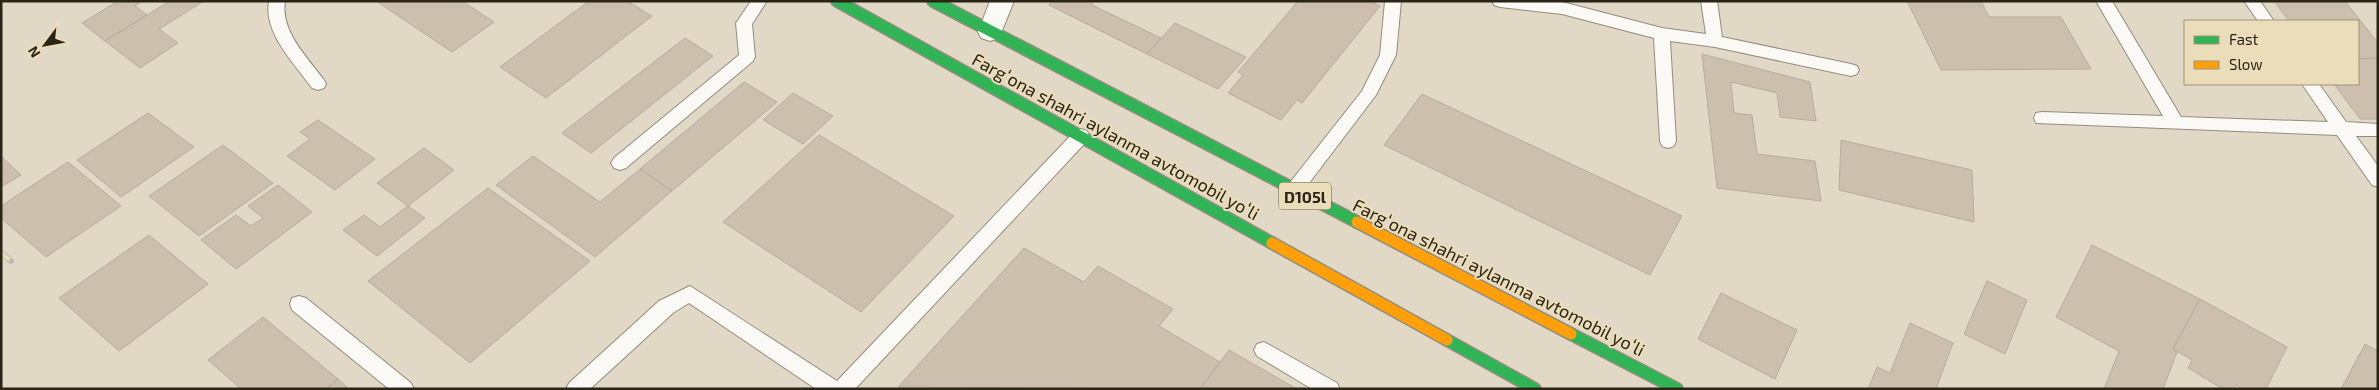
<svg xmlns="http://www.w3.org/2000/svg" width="2379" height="390" viewBox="0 0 2379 390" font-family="'Exo 2',sans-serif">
<rect width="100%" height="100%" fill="#e1d8c5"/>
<g fill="#ccbfae" stroke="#b6ada0">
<polygon points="118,1 142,1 135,6 147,15 105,41 82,23"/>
<polygon points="170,1 204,1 159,29 178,43 140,68 105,41"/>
<polygon points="376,1 462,1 494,22 452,52"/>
<polygon points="589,1 627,1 652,16 546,98 500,67"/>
<polygon points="1051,1 1093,1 1092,5 1161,38 1147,54 1049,5"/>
<polygon points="1298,1 1370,1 1380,6 1302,103 1297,100 1281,120 1228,93 1243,75 1238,72"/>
<polygon points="1907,1 1981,1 1989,17 2061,17 2091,69 1941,70"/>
<polygon points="2274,1 2345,1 2378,43 2378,58 2358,59 2358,21 2289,21"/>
<polygon points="1175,23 1246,57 1218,89 1147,54"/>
<polygon points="685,38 713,56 591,153 562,133"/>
<polygon points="1702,54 1810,82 1816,121 1780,117 1777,93 1731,82 1734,113 1752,115 1757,154 1815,161 1821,201 1717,188"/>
<polygon points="2378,58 2378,119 2360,119 2334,84 2358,84 2358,59"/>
<polygon points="744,82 777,102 672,191 640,169"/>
<polygon points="793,93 833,116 803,144 763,120"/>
<polygon points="1422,94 1682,216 1650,275 1384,145"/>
<polygon points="148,113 194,147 121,197 77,160"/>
<polygon points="318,120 375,159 335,190 287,156 310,139 300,132"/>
<polygon points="819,135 954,216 861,312 723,222"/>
<polygon points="1841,140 1972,170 1974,222 1839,190"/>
<polygon points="223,145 273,183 199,236 149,196"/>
<polygon points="424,148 454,170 408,206 377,183"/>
<polygon points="1,156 21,175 1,187"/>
<polygon points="533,156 600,202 640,169 672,191 595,257 496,185"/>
<polygon points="68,162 121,206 46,257 1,218 1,206"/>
<polygon points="278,185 312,212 236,269 201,240 236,215 251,226 263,218 248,206"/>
<polygon points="488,188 590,261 470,363 368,281"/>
<polygon points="408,206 425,218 377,256 343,230 364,215 380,227"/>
<polygon points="149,235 208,284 119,351 59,298"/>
<polygon points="2092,245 2200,299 2173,349 2177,352 2163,389 2104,389 2119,351 2056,317"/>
<polygon points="1024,248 1084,282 1098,266 1173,309 1159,326 1220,362 1200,389 898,387"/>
<polygon points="1987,281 2027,300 2005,354 1964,334"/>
<polygon points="1721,293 1797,330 1775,379 1698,339"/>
<polygon points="2200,299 2287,347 2266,389 2242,389 2236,385 2234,389 2223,389 2188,368 2192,360 2173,349"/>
<polygon points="263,317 338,379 326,389 241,389 208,360"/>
<polygon points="1910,323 1953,343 1936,389 1868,389 1877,367 1890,373"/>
<polygon points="2365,344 2378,351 2378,389 2341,389"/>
<polygon points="1229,350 1297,389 1200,389"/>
<polygon points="338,379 349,389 326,389"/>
</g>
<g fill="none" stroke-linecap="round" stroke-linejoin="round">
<g stroke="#938d7e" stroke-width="2">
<g id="lane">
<path d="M269 1H285C280 31 307 57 324 80L326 84 324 88 318 90 312 88C295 64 263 33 269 1Z"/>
<polygon points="751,1 767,1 752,24 755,57 753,61 626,168 620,170 614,168 611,163 614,158 739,55 736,23"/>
<polygon points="1385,1 1401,1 1396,55 1376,95 1300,195 1294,197 1288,195 1285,190 1288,185 1362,91 1380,55"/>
<polygon points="1492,1 1562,2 1662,28 1706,34 1701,1 1717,1 1722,37 1851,64 1857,66 1859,70 1857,74 1851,76 1715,47 1670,41 1676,141 1674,146 1668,148 1662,146 1660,141 1654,38 1562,14 1500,7 1494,5"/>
<polygon points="2096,1 2112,1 2181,117 2328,122 2302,84 2319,84 2346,122 2378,124 2378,136 2356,136 2378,166 2378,187 2372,185 2337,135 2036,123 2034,118 2036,113 2042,112 2163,116"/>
<polygon points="2244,1 2260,1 2274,21 2258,21"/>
<polygon points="1081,129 1087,131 1089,136 1087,141 855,389 816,389 689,303 673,313 590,389 566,389 569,383 659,301 690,286 837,381 1075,131"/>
<polygon points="299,296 306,298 411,383 414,389 389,389 292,310 290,304 292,298"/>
<polygon points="1264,342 1337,383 1340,389 1312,389 1257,356 1254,350 1257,344"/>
</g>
</g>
<g stroke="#938d7e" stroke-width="2">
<polygon id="street" points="990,1 1014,1 999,38 990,41 981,38 978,32"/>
</g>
<g stroke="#938d7e" stroke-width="14">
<g id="fast">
<polyline points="837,1 1272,243"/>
<polyline points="933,1 1357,222"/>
<polyline points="1571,334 1677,389"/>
<polyline points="1447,340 1535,389"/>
</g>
</g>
<g stroke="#938d7e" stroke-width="14">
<g id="slow">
<polyline points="1357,222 1571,334"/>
<polyline points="1272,243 1447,340"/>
</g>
</g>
<use href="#lane" fill="#faf9f6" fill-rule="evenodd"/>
<use href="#street" fill="#faf9f6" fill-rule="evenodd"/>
<use href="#fast" stroke="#30b455" stroke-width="11"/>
<use href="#slow" stroke="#ff9f0a" stroke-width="11"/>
<g stroke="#bcb9b4" stroke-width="5.5">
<polyline id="rail" points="1,253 11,261"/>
</g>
<use href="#rail" stroke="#ecddba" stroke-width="4" stroke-dasharray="11" stroke-linecap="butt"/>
</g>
<g text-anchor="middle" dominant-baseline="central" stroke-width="4" stroke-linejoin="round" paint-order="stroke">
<rect fill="#ecddba" stroke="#655c49" stroke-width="1" x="1279" y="182.5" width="52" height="27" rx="4"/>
<g font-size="16" font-weight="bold" fill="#2b2518">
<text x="1305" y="196">D105l</text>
</g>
<g font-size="18" fill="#2b2518" stroke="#ecddba">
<text transform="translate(1116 136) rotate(29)">Fargʻona shahri aylanma avtomobil yoʻli</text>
<text transform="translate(1499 277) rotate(27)">Fargʻona shahri aylanma avtomobil yoʻli</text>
</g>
</g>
<rect width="2379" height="390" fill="none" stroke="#2b2518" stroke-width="5"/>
<rect x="2184" y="20" width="175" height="65" fill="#ecddba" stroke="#9f9379"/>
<rect x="2194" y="36" width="25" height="8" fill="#30b455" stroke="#9f9379"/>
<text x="2229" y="45" font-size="15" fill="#2b2518">Fast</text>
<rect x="2194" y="61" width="25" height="8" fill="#ff9f0a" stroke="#9f9379"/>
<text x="2229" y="70" font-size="15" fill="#2b2518">Slow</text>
<g transform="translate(45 45) rotate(238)" stroke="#ecddba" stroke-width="4" paint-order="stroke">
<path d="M0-4L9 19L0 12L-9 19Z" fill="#2b2518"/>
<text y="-8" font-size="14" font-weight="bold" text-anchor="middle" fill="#2b2518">N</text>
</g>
</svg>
